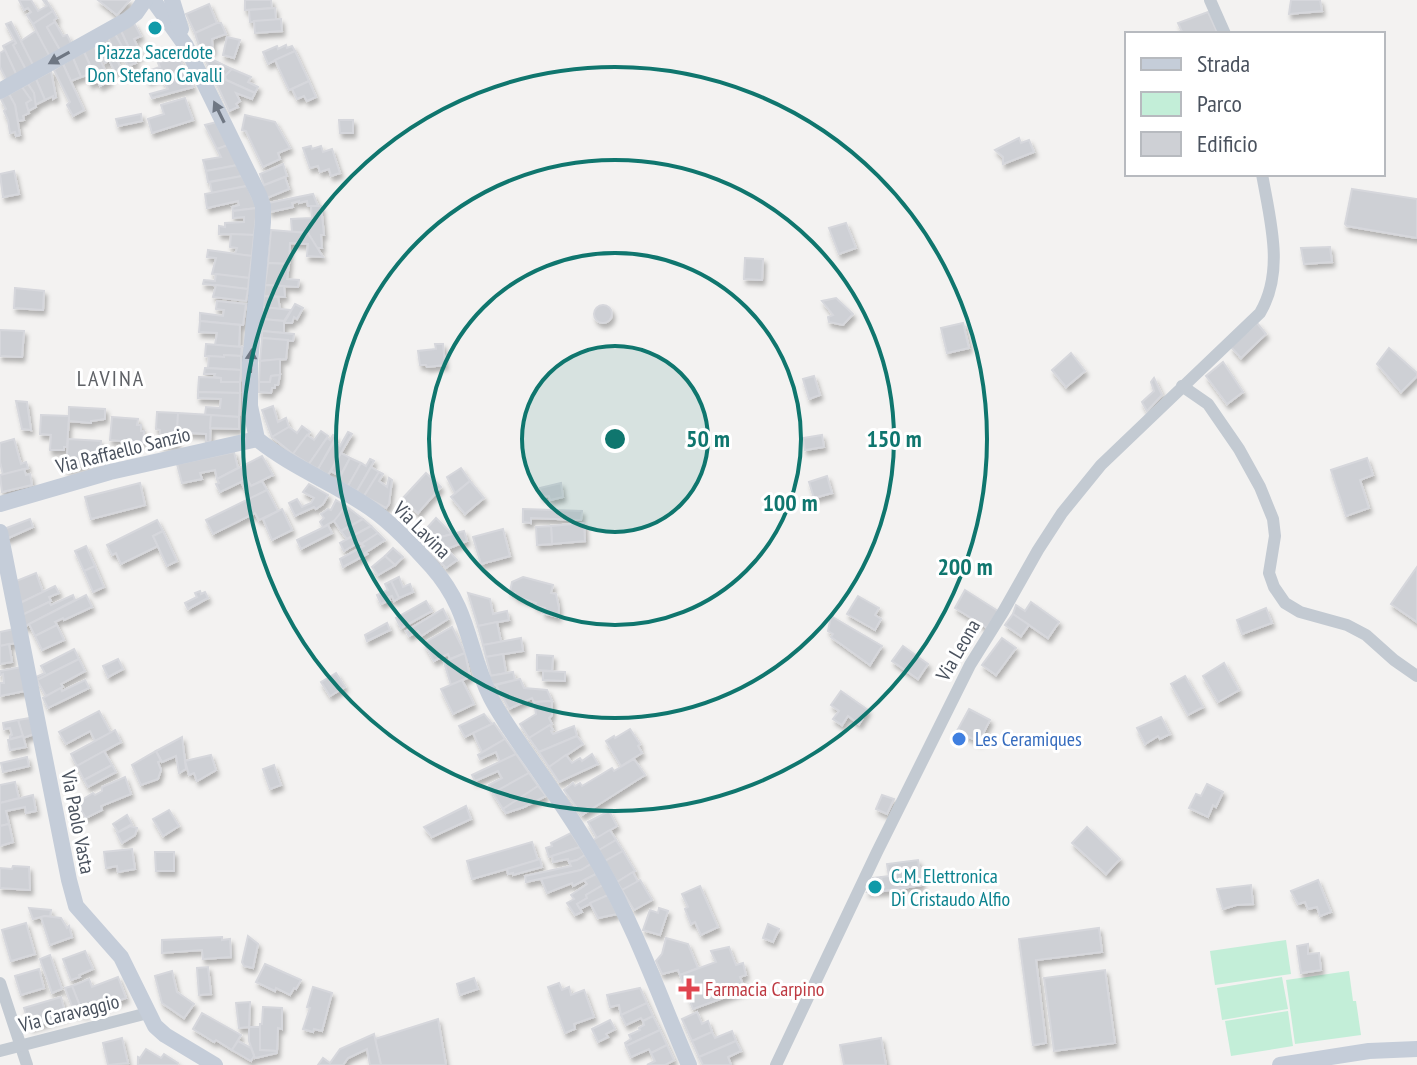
<svg xmlns="http://www.w3.org/2000/svg" width="1417" height="1065" viewBox="0 0 1417 1065" font-family="'PT Sans Narrow',sans-serif">
<defs>
<filter id="shadow"><feDropShadow dx="2.5" dy="4.5" stdDeviation="2" flood-color="#0004"/></filter>
</defs>
<rect width="100%" height="100%" fill="#f3f2f1"/>
<g fill="#c3eed8">
<polygon points="1286,940 1291,974 1215,985 1210,951"/>
<polygon points="1349,971 1353,1001 1356,1001 1361,1035 1295,1044 1286,980"/>
<polygon points="1282,977 1288,1009 1222,1020 1217,988"/>
<polygon points="1288,1011 1293,1046 1231,1056 1225,1021"/>
</g>
<g fill="#ced0d5" stroke="#d6d7dc" stroke-width="2" filter="url(#shadow)">
<polygon points="19,0 31,0 38,11 47,6 43,0 46,0 53,11 33,24 27,15 31,12 28,8 24,10"/>
<polygon points="98,0 130,0 117,15"/>
<polygon points="245,0 271,0 272,8 245,10"/>
<polygon points="1291,0 1320,0 1322,11 1289,14"/>
<polygon points="209,4 217,23 195,33 186,14"/>
<polygon points="275,8 276,20 250,22 249,10"/>
<polygon points="53,11 57,18 54,20 55,22 47,27 60,50 49,57 33,24"/>
<polygon points="1208,12 1218,34 1183,34 1178,23"/>
<polygon points="281,19 282,31 255,33 254,21"/>
<polygon points="11,22 34,66 26,70 13,45 16,43 6,24"/>
<polygon points="55,22 63,36 67,35 71,43 60,50 47,27"/>
<polygon points="134,23 141,36 134,39 141,55 134,58 121,31"/>
<polygon points="217,23 221,23 226,34 212,39 213,51 200,49 195,33"/>
<polygon points="36,31 49,55 33,65 21,41"/>
<polygon points="121,31 136,63 128,66 121,53 125,52 115,34"/>
<polygon points="115,34 125,52 117,56 108,38"/>
<polygon points="227,37 240,40 234,58 223,55"/>
<polygon points="108,38 121,69 115,72 109,60 105,63 96,44"/>
<polygon points="14,40 16,43 13,45 26,70 17,76 3,46"/>
<polygon points="286,45 287,48 292,46 295,51 268,64 263,52 277,46 278,49"/>
<polygon points="94,46 110,81 100,86 84,52"/>
<polygon points="5,50 17,76 7,81 0,67 0,53"/>
<polygon points="295,51 309,81 289,90 275,60"/>
<polygon points="84,52 97,81 90,84 87,75 81,77 73,58"/>
<polygon points="178,55 186,72 163,80 161,76 148,81 145,72 160,67 158,63"/>
<polygon points="203,55 232,69 225,76 224,74 214,78"/>
<polygon points="73,58 81,77 71,81 63,64"/>
<polygon points="63,64 84,110 73,116 67,105 70,102 54,70"/>
<polygon points="232,69 251,77 248,82 258,87 255,93 226,80 225,76"/>
<polygon points="51,71 56,97 53,99 53,96 45,100 36,79"/>
<polygon points="186,72 193,87 152,98 150,94 168,89 163,80"/>
<polygon points="224,74 226,80 255,93 252,99 236,93 240,101 236,104 238,107 229,111 214,78"/>
<polygon points="36,79 45,100 35,105 34,93 28,84"/>
<polygon points="309,81 316,97 307,101 304,96 297,99 292,89"/>
<polygon points="28,84 34,93 36,107 28,111 26,103 31,100 22,87"/>
<polygon points="22,87 31,100 26,103 29,113 23,116 24,120 18,121 15,105 9,94"/>
<polygon points="9,94 15,105 20,135 16,136 15,132 10,133 8,120 4,111 6,109 1,99"/>
<polygon points="185,98 193,120 152,133 148,119 164,114 161,105"/>
<polygon points="141,114 142,121 118,126 116,119"/>
<polygon points="245,115 275,122 290,148 278,153 280,159 263,167 246,131 242,130"/>
<polygon points="339,120 353,120 353,133 340,133"/>
<polygon points="217,122 228,145 217,149 205,125"/>
<polygon points="1019,138 1021,143 1029,140 1034,152 1003,164 1003,157 995,150"/>
<polygon points="228,145 238,165 206,171 203,160 221,157 217,149"/>
<polygon points="311,146 312,149 321,146 323,152 332,149 340,173 331,176 329,169 320,172 318,166 310,168 303,148"/>
<polygon points="283,164 287,176 264,185 260,174"/>
<polygon points="238,165 242,176 208,182 206,171"/>
<polygon points="14,171 19,194 3,197 0,174"/>
<polygon points="242,176 247,186 212,193 210,182"/>
<polygon points="285,177 289,189 267,198 262,186"/>
<polygon points="247,186 257,208 233,211 232,207 239,205 238,201 207,208 205,194"/>
<polygon points="1352,189 1417,199 1417,238 1347,226 1345,224"/>
<polygon points="313,194 318,206 308,206 307,201 299,203 299,201 292,203 293,207 270,212 268,203"/>
<polygon points="311,206 321,206 324,235 321,235 322,248 317,248 308,233 292,232 291,219 312,218"/>
<polygon points="257,208 254,235 219,234 219,226 225,227 225,223 244,222 244,217 233,218 233,211"/>
<polygon points="846,223 856,248 839,254 829,228"/>
<polygon points="271,230 308,233 323,257 307,256 308,244 290,243 289,264 268,263"/>
<polygon points="231,234 254,235 252,256 235,254 237,248 230,247"/>
<polygon points="1330,247 1332,262 1304,264 1301,248"/>
<polygon points="208,250 252,256 249,278 212,274 216,258 207,257"/>
<polygon points="745,258 763,259 762,280 744,279"/>
<polygon points="268,263 289,264 287,279 299,280 298,287 265,285"/>
<polygon points="216,274 249,278 248,289 203,284 204,280 215,281"/>
<polygon points="216,285 248,289 246,301 213,297"/>
<polygon points="265,285 284,286 285,297 264,296"/>
<polygon points="15,288 44,291 43,310 14,308"/>
<polygon points="264,296 278,297 280,309 263,307"/>
<polygon points="836,298 853,314 843,325 829,322 828,317 833,315 822,301"/>
<polygon points="217,301 246,304 243,325 200,321 200,313 223,316 224,310 216,309"/>
<polygon points="295,304 303,308 297,319 294,317 292,323 284,323"/>
<circle cx="603" cy="314" r="9"/>
<polygon points="263,307 291,310 284,321 262,319"/>
<polygon points="262,319 284,321 284,333 262,331"/>
<polygon points="200,321 240,325 239,347 215,345 217,333 199,332"/>
<polygon points="963,323 969,348 947,353 941,328"/>
<polygon points="1257,323 1266,334 1241,358 1231,347"/>
<polygon points="0,330 24,331 22,357 0,356"/>
<polygon points="262,331 294,334 293,341 262,338"/>
<polygon points="262,338 288,340 286,359 260,361"/>
<polygon points="206,344 242,347 241,356 224,355 224,357 205,356"/>
<polygon points="435,344 443,344 445,365 427,367 426,365 420,365 418,351 436,349"/>
<polygon points="1389,348 1417,373 1417,376 1401,392 1377,364"/>
<polygon points="1071,353 1085,371 1066,387 1052,370"/>
<polygon points="224,355 241,356 241,370 208,368 209,356 224,357"/>
<polygon points="280,359 280,375 271,376 270,382 259,382 260,361"/>
<polygon points="1223,362 1243,392 1227,404 1206,376"/>
<polygon points="205,368 241,370 240,382 221,382 221,378 214,377 215,374 204,374"/>
<polygon points="280,375 278,385 275,385 275,388 272,388 271,393 259,392 259,382 270,382 271,376"/>
<polygon points="814,376 820,395 809,399 803,379"/>
<polygon points="199,377 221,378 221,382 240,382 240,393 198,392"/>
<polygon points="1154,378 1162,395 1147,411 1142,402 1154,391 1151,382"/>
<polygon points="198,392 240,393 239,417 205,415 206,407 220,408 221,399 198,398"/>
<polygon points="16,401 27,402 31,430 22,429"/>
<polygon points="273,406 278,422 286,418 289,427 272,437 262,410"/>
<polygon points="69,407 105,409 105,419 91,421 91,423 69,421"/>
<polygon points="157,412 178,413 177,445 160,445 160,430 156,429"/>
<polygon points="178,413 211,415 210,442 206,442 206,434 177,432"/>
<polygon points="41,415 69,416 67,447 64,447 64,450 50,450 51,435 40,434"/>
<polygon points="211,415 239,417 239,429 210,428"/>
<polygon points="112,417 138,419 137,425 141,425 141,431 144,431 143,443 110,440"/>
<polygon points="302,426 310,432 293,454 272,437 289,427 297,433"/>
<polygon points="321,431 328,436 309,464 293,454 307,435 314,440"/>
<polygon points="348,432 352,434 328,475 318,469 334,442 340,446"/>
<polygon points="333,435 336,437 318,469 309,464 327,438 330,440"/>
<polygon points="822,435 824,447 805,450 803,438"/>
<polygon points="14,439 21,464 26,462 28,468 3,475 0,462 0,443"/>
<polygon points="68,439 101,441 100,454 102,454 102,459 66,470"/>
<polygon points="234,452 238,468 217,479 215,470 200,473 202,479 182,483 177,464"/>
<polygon points="341,453 350,458 340,476 331,471"/>
<polygon points="262,456 273,475 251,486 247,479 220,492 216,484 219,483 217,479"/>
<polygon points="350,458 361,463 348,486 338,481"/>
<polygon points="1367,458 1373,475 1360,480 1369,508 1346,516 1331,470"/>
<polygon points="370,459 374,461 357,491 348,486 361,463 366,466"/>
<polygon points="371,467 379,472 364,496 357,491"/>
<polygon points="461,468 470,481 455,493 447,477"/>
<polygon points="24,469 26,475 30,474 32,485 2,492 0,475"/>
<polygon points="379,472 383,474 379,481 387,487 389,478 392,480 389,504 386,508 364,496"/>
<polygon points="426,473 441,487 418,513 402,499"/>
<polygon points="827,476 832,493 814,498 809,482"/>
<polygon points="247,479 251,486 262,481 267,490 250,499 241,482"/>
<polygon points="470,481 484,498 465,514 451,497"/>
<polygon points="140,483 145,505 91,519 85,497"/>
<polygon points="561,483 563,497 550,500 549,496 542,497 540,488"/>
<polygon points="309,484 328,495 323,504 316,509 314,507 295,516 289,503 297,499 302,507 311,503 314,498 303,492"/>
<polygon points="267,490 278,511 259,520 255,513 213,534 206,520"/>
<polygon points="336,500 346,506 337,519 323,527 320,522 324,518 321,514 328,509 331,510"/>
<polygon points="346,506 363,519 341,531 334,521"/>
<polygon points="282,509 292,530 272,540 263,519"/>
<polygon points="523,509 582,511 581,520 531,518 531,523 523,522"/>
<polygon points="436,518 452,534 441,537 428,549 417,539"/>
<polygon points="30,519 33,527 6,539 4,529"/>
<polygon points="363,519 371,526 347,539 341,531"/>
<polygon points="157,520 163,531 153,536 158,546 121,564 116,553 112,555 107,545"/>
<polygon points="584,523 585,541 552,544 551,526"/>
<polygon points="328,525 332,533 301,549 297,540"/>
<polygon points="371,526 378,533 361,544 359,542 344,551 340,543"/>
<polygon points="551,526 552,544 537,545 536,527"/>
<polygon points="503,529 510,556 481,564 473,537"/>
<polygon points="163,531 177,561 167,566 153,536"/>
<polygon points="464,531 467,541 447,549 457,560 446,568 428,549 441,537"/>
<polygon points="378,533 385,540 365,553 367,554 343,567 340,559 364,546 361,544"/>
<polygon points="86,546 95,566 84,571 75,551"/>
<polygon points="393,548 403,557 395,565 385,556"/>
<polygon points="385,556 395,565 378,575 372,567"/>
<polygon points="95,566 104,587 93,592 84,571"/>
<polygon points="1417,567 1417,622 1391,604"/>
<polygon points="36,573 43,592 20,603 16,581"/>
<polygon points="399,577 403,587 410,584 413,592 399,598 391,581"/>
<polygon points="523,577 553,585 551,593 556,594 559,608 558,617 543,613 545,608 535,606 536,603 515,596 515,593 510,592 512,582"/>
<polygon points="391,581 399,598 394,601 392,596 389,597 390,600 381,604 377,595 388,590 385,584"/>
<polygon points="55,586 59,593 49,597 51,601 22,615 20,603"/>
<polygon points="965,590 998,611 987,628 955,608"/>
<polygon points="200,591 201,594 205,592 208,598 188,609 185,603 197,597 195,593"/>
<polygon points="468,593 490,599 493,614 507,611 509,620 478,626"/>
<polygon points="73,595 75,600 24,627 22,615 49,602 51,605"/>
<polygon points="86,595 92,607 64,620 63,618 55,622 57,625 35,636 29,624"/>
<polygon points="858,596 879,608 875,615 881,619 875,630 847,614"/>
<polygon points="426,601 432,611 401,628 396,618"/>
<polygon points="1031,602 1059,622 1048,638 1013,614 1016,605 1025,611"/>
<polygon points="1266,608 1272,623 1242,634 1237,620"/>
<polygon points="443,609 448,619 421,636 418,631 409,636 406,631"/>
<polygon points="1013,614 1029,625 1021,636 1005,625"/>
<polygon points="831,616 882,646 870,665 831,637 833,634 828,631"/>
<polygon points="497,622 501,642 483,645 478,626"/>
<polygon points="387,623 390,630 367,641 365,635"/>
<polygon points="57,625 64,640 42,650 35,636"/>
<polygon points="452,627 465,653 450,659 448,654 434,661 424,643"/>
<polygon points="14,629 16,643 0,646 0,632"/>
<polygon points="521,638 523,651 486,657 483,645"/>
<polygon points="1002,638 1016,648 996,675 982,665"/>
<polygon points="9,644 12,662 0,664 0,646"/>
<polygon points="903,646 928,664 918,679 892,661"/>
<polygon points="74,649 79,659 37,680 36,677 45,673 41,666"/>
<polygon points="465,653 470,677 451,685 444,662"/>
<polygon points="503,654 506,673 491,676 486,657"/>
<polygon points="537,655 553,656 552,671 537,670"/>
<polygon points="79,659 85,671 61,684 63,687 46,696 37,680"/>
<polygon points="118,659 123,669 108,677 103,666"/>
<polygon points="1224,663 1239,690 1218,702 1203,676"/>
<polygon points="22,667 25,691 0,696 0,683 4,683 3,674 0,675 0,671"/>
<polygon points="543,671 565,672 565,681 543,680"/>
<polygon points="513,672 515,680 493,685 489,676"/>
<polygon points="336,673 345,687 330,696 321,682"/>
<polygon points="1185,676 1203,707 1188,715 1171,684"/>
<polygon points="520,679 524,688 547,690 552,701 534,702 532,698 509,709 496,685"/>
<polygon points="85,680 89,688 48,708 43,698 61,688 62,691"/>
<polygon points="462,680 474,704 453,714 441,689"/>
<polygon points="841,691 868,710 859,724 848,716 842,725 833,719 839,711 831,705"/>
<polygon points="552,701 552,715 549,718 552,724 529,738 520,724 536,714 534,702"/>
<polygon points="969,709 990,720 979,742 957,731"/>
<polygon points="99,711 111,733 95,741 90,731 66,744 59,732"/>
<polygon points="484,714 492,724 465,737 459,726"/>
<polygon points="1161,717 1170,734 1160,739 1158,736 1145,744 1137,728"/>
<polygon points="30,718 34,734 23,738 18,720"/>
<polygon points="18,720 23,736 10,739 10,736 12,735 10,728 4,729 3,723"/>
<polygon points="494,723 505,739 482,752 473,733"/>
<polygon points="550,725 553,730 551,731 553,734 574,726 577,736 539,752 529,738"/>
<polygon points="630,729 640,744 638,746 642,753 621,766 606,741 614,736 615,738"/>
<polygon points="115,730 121,742 77,766 71,754"/>
<polygon points="23,736 26,747 10,750 8,740"/>
<polygon points="577,736 583,744 549,767 539,752"/>
<polygon points="182,737 186,769 179,773 176,756 162,762 156,751"/>
<polygon points="505,739 516,754 500,762 496,752 480,759 478,755"/>
<polygon points="104,751 112,765 84,780 77,766"/>
<polygon points="156,751 161,761 158,762 161,770 158,779 141,785 132,765"/>
<polygon points="516,754 529,773 493,793 489,785 502,778 498,771 475,781 472,775"/>
<polygon points="592,754 598,764 559,782 549,767 566,755 572,763 580,758 582,761"/>
<polygon points="211,755 216,770 197,781 194,773 189,775 185,761"/>
<polygon points="27,757 29,766 3,772 1,763"/>
<polygon points="634,759 645,775 582,815 564,790 573,783 575,786 580,783 582,786 612,768 614,771"/>
<polygon points="112,765 116,772 88,787 84,780"/>
<polygon points="274,765 281,785 270,789 263,769"/>
<polygon points="529,773 538,786 503,809 493,793"/>
<polygon points="125,777 131,794 101,806 102,810 86,818 77,803 93,793 95,795 102,791 102,787"/>
<polygon points="15,782 19,798 0,803 0,785"/>
<polygon points="1207,784 1223,792 1216,807 1213,805 1208,817 1189,808 1196,794 1201,796"/>
<polygon points="538,786 546,796 524,807 506,813 503,809"/>
<polygon points="33,795 36,811 26,813 25,807 6,811 9,824 0,826 0,803"/>
<polygon points="882,795 894,799 887,814 876,809"/>
<polygon points="466,806 471,819 432,837 424,827"/>
<polygon points="169,810 179,826 163,836 153,819"/>
<polygon points="609,811 617,826 597,838 588,822"/>
<polygon points="127,815 132,824 118,832 113,824"/>
<polygon points="9,824 13,842 0,846 0,826"/>
<polygon points="130,826 137,828 135,835 122,843 117,833"/>
<polygon points="1087,827 1120,859 1106,874 1072,843"/>
<polygon points="610,830 616,840 599,850 593,840"/>
<polygon points="571,833 580,847 549,857 546,848 552,846 551,843"/>
<polygon points="616,840 623,851 605,861 599,850"/>
<polygon points="532,842 538,860 472,879 467,861"/>
<polygon points="580,847 585,855 577,860 569,862 568,859 553,862 552,856"/>
<polygon points="132,849 135,869 118,872 117,866 106,868 104,852"/>
<polygon points="623,851 635,871 617,882 605,861"/>
<polygon points="155,852 174,852 174,871 156,871"/>
<polygon points="585,855 591,864 581,870 526,882 525,876 571,866 569,862 577,860"/>
<polygon points="540,859 542,867 513,875 513,873 508,874 507,869"/>
<polygon points="918,860 922,885 883,891 881,877 889,876 887,864"/>
<polygon points="591,864 596,874 573,886 572,883 547,893 541,879 581,870"/>
<polygon points="13,866 29,867 30,890 0,888 0,868 12,869"/>
<polygon points="633,872 638,882 622,890 617,882"/>
<polygon points="596,874 603,885 586,895 587,898 577,904 582,912 575,915 567,903 574,899 571,895 587,884 584,880"/>
<polygon points="881,877 883,891 867,892 873,878"/>
<polygon points="640,880 652,900 634,910 622,890"/>
<polygon points="1318,880 1331,912 1320,916 1317,907 1308,909 1305,902 1298,904 1291,891"/>
<polygon points="603,885 608,895 580,909 577,904 587,898 586,895"/>
<polygon points="1251,885 1253,904 1236,905 1223,909 1217,889"/>
<polygon points="700,886 718,927 701,935 695,922 691,924 685,909 688,907 682,894"/>
<polygon points="608,895 617,914 598,918 590,903"/>
<polygon points="29,908 51,910 50,917 45,916 33,919"/>
<polygon points="659,908 668,911 660,935 643,930 650,910 658,913"/>
<polygon points="45,916 61,918 67,928 69,926 72,937 50,945 41,917"/>
<polygon points="26,923 35,954 11,961 2,930"/>
<polygon points="768,924 779,929 773,942 763,938"/>
<polygon points="1099,928 1102,952 1036,960 1046,1043 1033,1045 1019,939"/>
<polygon points="248,936 258,944 253,968 244,966 242,962"/>
<polygon points="222,937 222,940 230,939 231,957 203,959 202,950 162,953 162,940"/>
<polygon points="666,938 688,944 698,968 680,975 678,970 662,974 656,961 662,954"/>
<polygon points="1308,944 1308,954 1319,953 1321,970 1301,973 1297,946"/>
<polygon points="729,947 736,965 743,963 746,975 740,977 745,990 693,1009 680,975 716,962 711,951"/>
<polygon points="85,951 93,969 79,975 80,977 71,980 63,959"/>
<polygon points="50,955 62,989 52,993 40,959"/>
<polygon points="265,964 301,980 296,989 294,988 290,995 276,988 275,991 256,982"/>
<polygon points="208,967 211,994 199,995 197,968"/>
<polygon points="39,969 44,988 21,995 15,976"/>
<polygon points="1105,970 1115,1043 1054,1051 1044,978"/>
<polygon points="172,971 177,992 194,1004 184,1018 162,1003 155,976"/>
<polygon points="118,977 126,998 83,1014 72,986 89,979 92,987"/>
<polygon points="474,978 478,989 460,995 457,984"/>
<polygon points="559,983 562,990 569,987 571,995 584,990 594,1017 574,1024 575,1029 565,1033 548,987"/>
<polygon points="72,986 82,1011 75,1014 65,988"/>
<polygon points="313,987 332,993 322,1031 314,1029 313,1032 303,1029 310,1008 307,1007"/>
<polygon points="640,988 647,1003 621,1015 619,1005 610,1007 607,995"/>
<polygon points="61,997 66,1016 30,1027 24,1008"/>
<polygon points="250,1002 249,1027 239,1028 236,1003"/>
<polygon points="647,1003 653,1016 643,1021 641,1018 626,1025 621,1015"/>
<polygon points="263,1007 282,1008 282,1029 278,1028 277,1051 260,1050 260,1024 262,1024"/>
<polygon points="697,1012 702,1024 708,1021 712,1032 692,1041 682,1019"/>
<polygon points="202,1013 241,1035 232,1050 216,1040 214,1042 193,1029"/>
<polygon points="653,1016 660,1030 626,1046 625,1043 631,1039 629,1035 640,1030 639,1028 644,1025 643,1021"/>
<polygon points="438,1019 446,1065 381,1065 375,1039"/>
<polygon points="610,1020 615,1029 606,1034 608,1037 598,1042 592,1029"/>
<polygon points="249,1027 260,1027 260,1050 277,1051 277,1053 255,1058 249,1041"/>
<polygon points="660,1030 667,1045 651,1053 649,1049 631,1057 626,1046"/>
<polygon points="732,1031 736,1041 699,1057 692,1041 712,1032 715,1038"/>
<polygon points="374,1034 381,1065 370,1065 367,1049 348,1058 343,1065 318,1065 323,1058 330,1063 340,1049"/>
<polygon points="122,1038 128,1063 108,1065 103,1043"/>
<polygon points="881,1038 886,1065 844,1065 840,1045"/>
<polygon points="238,1041 251,1048 254,1056 251,1061 232,1050"/>
<polygon points="736,1041 741,1051 728,1057 731,1065 703,1065 699,1057"/>
<polygon points="667,1045 674,1060 665,1065 647,1065 655,1061 651,1053"/>
<polygon points="146,1049 161,1058 164,1054 178,1063 177,1065 138,1065 138,1057 140,1058"/>
</g>
<g fill="none" stroke-linecap="round" stroke-linejoin="round">
<g stroke="#c3cad2" stroke-width="12">
<polyline points="1210,0 1225,34"/>
<polyline points="1182,386 1208,404 1239,449 1260,487 1273,519 1275,536 1269,573 1274,587 1285,603 1300,612 1347,625 1366,635 1394,660 1417,676"/>
<polyline points="0,983 27,1065"/>
<polyline points="0,1051 148,1013"/>
<path d="M776 1065 877 852 970 665 1003 612 1038 550 1062 513 1101 465 1260 313C1285 271 1270 220 1262 174"/>
</g>
<g stroke="#c5cdd9" stroke-width="16">
<path d="M153 0 186 46 259 195 263 206V222L250 363V406L257 439C291 467 334 483 370 508 393 524 413 546 432 567 471 611 467 650 491 698 503 721 519 742 534 764 557 797 580 830 600 866 636 929 660 998 689 1065"/>
<polyline points="172,0 181,29"/>
<polyline points="0,91 127,20 136,13 145,0"/>
<polyline points="0,504 110,472 257,439"/>
<polyline points="0,532 69,880 76,906 121,957 155,1026 165,1035 215,1065"/>
<polyline points="1280,1065 1369,1051 1417,1049"/>
</g>
</g>
<defs><path id="oneway-solid" d="M-6-.8H1V-3.2L6.5 0L1 3.2V.8H-6Z" transform="scale(2)"/></defs>
<g fill="#6f7783">
<use href="#oneway-solid" transform="translate(59 58) rotate(151)"/>
<use href="#oneway-solid" transform="translate(219 112) rotate(-116)"/>
<use href="#oneway-solid" transform="translate(251 361) rotate(-87)"/>
</g>
<circle cx="615" cy="439" r="93" fill="#0f766e" fill-opacity=".12"/>
<g fill="none" stroke="#0f766e" stroke-width="4">
<circle cx="615" cy="439" r="93"/>
<circle cx="615" cy="439" r="186"/>
<circle cx="615" cy="439" r="279"/>
<circle cx="615" cy="439" r="372"/>
</g>
<g fill="#0f9aa8" stroke="#fff" stroke-width="3">
<circle cx="155" cy="28" r="8"/>
<circle cx="875" cy="887" r="8"/>
</g>
<circle fill="#3f7fe0" stroke="#fff" stroke-width="3" cx="959" cy="739" r="8"/>
<path fill="#e0444e" stroke="#fff" stroke-width="3" d="M685 977h8v8h8v8h-8v8h-8v-8h-8v-8h8z"/>
<g text-anchor="middle" dominant-baseline="central" stroke-width="6" stroke-linejoin="round" paint-order="stroke">
<g font-size="20" fill="#0d838f" stroke="#fff">
<text x="155" y="52">Piazza Sacerdote<tspan x="155" dy="23">Don Stefano Cavalli</tspan></text>
<text x="891" y="876" text-anchor="start">C.M. Elettronica<tspan x="891" dy="23">Di Cristaudo Alfio</tspan></text>
</g>
<g font-size="20" fill="#4a525e" stroke="#fff">
<text transform="translate(123 450) rotate(-14)">Via Raffaello Sanzio</text>
<text transform="translate(422 530) rotate(45)">Via Lavina</text>
<text transform="translate(958 650) rotate(-60)">Via Leona</text>
<text transform="translate(78 822) rotate(79)">Via Paolo Vasta</text>
<text transform="translate(69 1013) rotate(-14)">Via Caravaggio</text>
</g>
<g font-size="20" fill="#366cbe" stroke="#fff" text-anchor="start">
<text x="975" y="739">Les Ceramiques</text>
</g>
<g font-size="20" fill="#be3a42" stroke="#fff" text-anchor="start">
<text x="705" y="989">Farmacia Carpino</text>
</g>
<g font-size="22" letter-spacing="2" fill="#5e6166" stroke="#fff">
<text x="111" y="378">LAVINA</text>
</g>
</g>
<circle cx="615" cy="439" r="12" fill="#0f766e" stroke="#fff" stroke-width="4"/>
<g font-size="24" text-anchor="middle" font-weight="bold" fill="#0f766e" stroke="#fff" stroke-width="6" stroke-linejoin="round" paint-order="stroke">
<text x="708" y="447">50 m</text>
<text x="894" y="447">150 m</text>
<text x="790" y="511">100 m</text>
<text x="965" y="575">200 m</text>
</g>
<rect x="1125" y="32" width="260" height="144" fill="#ffffff" stroke="#b7babf" stroke-width="2"/>
<rect x="1141" y="58" width="40" height="12" fill="#c5cdd9" stroke="#b7babf" stroke-width="2"/>
<text x="1197" y="72" font-size="24" fill="#4a525e">Strada</text>
<rect x="1141" y="92" width="40" height="24" fill="#c3eed8" stroke="#b7babf" stroke-width="2"/>
<text x="1197" y="112" font-size="24" fill="#4a525e">Parco</text>
<rect x="1141" y="132" width="40" height="24" fill="#ced0d5" stroke="#b7babf" stroke-width="2"/>
<text x="1197" y="152" font-size="24" fill="#4a525e">Edificio</text>
</svg>
